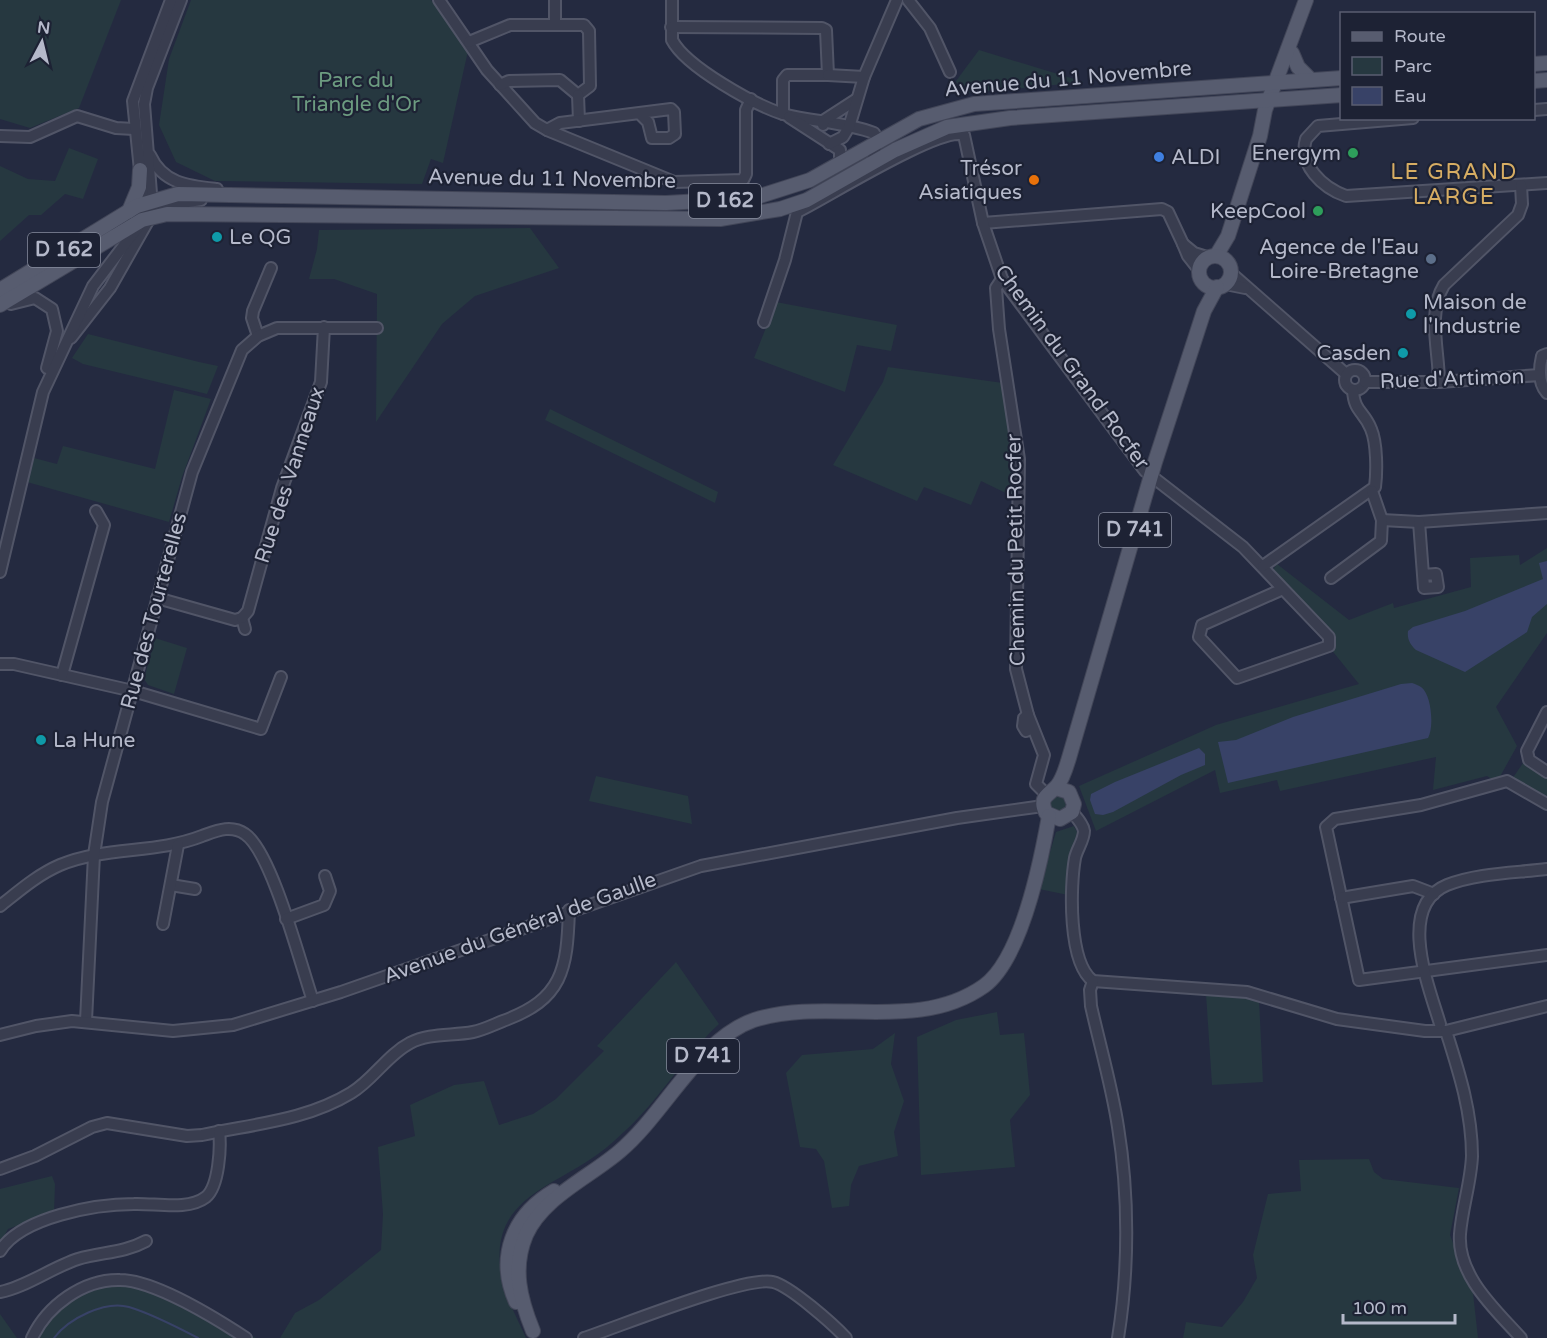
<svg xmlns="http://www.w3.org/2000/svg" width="1547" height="1338" viewBox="0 0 1547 1338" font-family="'Varela Round',sans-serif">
<rect width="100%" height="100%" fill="#242a40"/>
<g fill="#263840">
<polygon points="0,0 121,0 79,108 30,128 0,119"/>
<polygon points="191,0 431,0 448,19 468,51 443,163 431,159 422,184 215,181 176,162 159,125 169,59"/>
<polygon points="979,50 1084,82 961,94 956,81"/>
<polygon points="69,148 98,159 83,199 65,194 41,215 29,215 0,241 0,166 28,179 55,181"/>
<polygon points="530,228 559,268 475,296 442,324 376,422 377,294 334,279 309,279 317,249 319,230"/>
<polygon points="776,302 897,325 891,351 857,345 845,392 754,358"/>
<polygon points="88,334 199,362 218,366 207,394 83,364 72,358"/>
<polygon points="888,367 1003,383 1012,443 1012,496 981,481 971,505 924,487 917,501 833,465 883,382"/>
<polygon points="174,390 211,399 182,477 169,522 27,482 34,458 57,464 63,446 155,469"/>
<polygon points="550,409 718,492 715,503 545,420"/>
<polygon points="1547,548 1547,633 1496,707 1517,746 1497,782 1487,776 1433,790 1436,757 1280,791 1277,780 1220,793 1215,770 1096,831 1079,786 1216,725 1359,684 1330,648 1332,643 1272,571 1277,564 1349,620 1393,603 1394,608 1471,587 1470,558 1519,555 1520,565"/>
<polygon points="155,638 187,648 174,694 148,685 144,679"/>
<polygon points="1523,763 1547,774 1547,801 1512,779"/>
<polygon points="596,776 688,796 692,824 589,801"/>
<circle cx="1058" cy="804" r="8"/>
<polygon points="1074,826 1078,834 1070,854 1068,895 1039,889 1056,832"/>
<path d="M676 962 719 1024C684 1056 661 1098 626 1130 617 1138 608 1147 598 1154 550 1189 486 1200 502 1279 506 1299 518 1319 526 1338H280L295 1313 319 1300 381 1250 383 1214 378 1147 415 1136 410 1105 454 1085 484 1081 499 1125 533 1114 556 1099 604 1051 597 1046Z"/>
<polygon points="1206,994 1259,999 1263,1082 1212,1085"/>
<polygon points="997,1012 1000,1035 1024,1033 1030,1095 1010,1120 1015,1167 921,1175 917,1037 956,1020"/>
<polygon points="895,1033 891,1064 904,1101 894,1132 898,1156 859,1166 851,1185 849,1206 832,1208 824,1161 816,1149 800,1147 786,1073 802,1055 873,1049"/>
<polygon points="1369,1159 1374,1172 1383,1179 1459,1188 1450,1235 1473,1293 1478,1338 1183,1338 1186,1322 1222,1327 1243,1302 1257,1278 1253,1255 1268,1194 1301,1191 1299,1160"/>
<polygon points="52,1176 55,1184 54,1212 8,1229 0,1244 0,1189"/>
<path d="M121 1275 191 1302 256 1338H28C59 1301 69 1280 121 1275Z"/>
<polygon points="0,1314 17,1338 0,1338"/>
</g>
<g fill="#384267">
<path d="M1547 561V604L1532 617 1527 632 1465 672 1416 650C1410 644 1407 639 1408 631L1413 627 1465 611 1543 579 1539 563Z"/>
<path d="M1412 683C1415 684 1418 685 1421 687 1432 695 1434 728 1428 738L1228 783 1218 742 1236 740 1293 717 1401 684Z"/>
<polygon points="1199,748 1205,754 1205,765 1181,775 1113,812 1103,815 1095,814 1090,800 1091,794 1115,782"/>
</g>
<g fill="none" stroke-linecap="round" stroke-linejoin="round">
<path stroke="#384267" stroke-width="2" d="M54 1338C68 1319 105 1300 129 1307 149 1313 179 1328 198 1338"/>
<g stroke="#515567" stroke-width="14">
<g id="minor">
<polyline points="439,0 487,70 535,123 547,130 674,182 743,180 746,174 746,110 751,99"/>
<polyline points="555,0 555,25"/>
<path d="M672 0V40C686 67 755 105 783 114 813 122 845 122 874 133L878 140 872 162"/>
<polyline points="908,0 930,28 950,72"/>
<polyline points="671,27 822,28 826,30 828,75 787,75 783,80 783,114"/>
<polyline points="469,42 510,25 584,25 589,31 590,86 578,95"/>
<polyline points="828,75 864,77"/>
<polyline points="500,85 509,81 560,80 578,95"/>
<polyline points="578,95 579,121"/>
<polyline points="1534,110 1547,109"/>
<polyline points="789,117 840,150 840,164"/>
<path d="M1413 118 1318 126 1306 139C1298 165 1323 188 1346 196L1547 183"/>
<polyline points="823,125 823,121 857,99"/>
<polyline points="547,130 560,123 671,109 674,112 675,134 669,138 652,138 648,122 641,115"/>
<polyline points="0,136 30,137 77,116 116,128 134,129"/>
<polyline points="829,144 843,137 849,127 864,77 897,0"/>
<path d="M150 155C163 184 189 186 217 189"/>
<polyline points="152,206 144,104 147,88 181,0"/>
<polyline points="144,210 133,101 171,0"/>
<polyline points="983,223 1162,209 1168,212 1183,244"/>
<polyline points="116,228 147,206"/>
<polyline points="1199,270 1188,256 1183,244 1194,253 1207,257"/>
<polyline points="1231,273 1346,374"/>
<polyline points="1002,279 996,288 999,329 1019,459 1016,669 1028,715"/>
<polyline points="1225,284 1245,288"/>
<polyline points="11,304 35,298 52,309 57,331 47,368"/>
<path d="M764 322 785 260 797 212C826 198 940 126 964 135L983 223 1002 279 1145 471 1243 547 1329 637V646L1237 678 1199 637 1202 625 1283 589"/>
<polyline points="258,336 252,318 253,311 271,268"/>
<polyline points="71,338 110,288 148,221"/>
<path d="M1547 354 1542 356C1539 369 1538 383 1547 393"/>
<circle cx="1355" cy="380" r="10"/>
<polyline points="1365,382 1439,382 1540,375"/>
<path d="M1439 382C1439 351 1427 313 1444 285L1518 215 1522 204 1521 185"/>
<polyline points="1382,520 1419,522 1547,513"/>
<polyline points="1419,522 1424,588 1438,587 1436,574 1423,575"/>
<path d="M1263 566 1375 487C1377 472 1377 443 1371 429 1364 411 1354 412 1353 390"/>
<polyline points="0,572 43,392 93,286 151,210 167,205 201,200"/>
<polyline points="1331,578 1381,541 1382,520 1372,491"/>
<polyline points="157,598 235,620 242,618 245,629"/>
<polyline points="242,618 248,611 282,488 321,382 324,327"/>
<polyline points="0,664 14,664 133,691 261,729 281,677"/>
<polyline points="62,675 104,525 96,511"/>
<polyline points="1547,712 1527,751 1529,760 1547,772"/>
<polyline points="1032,728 1026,731 1023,726 1024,718 1028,715 1044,755 1036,784 1046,794"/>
<polyline points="1547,804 1507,781 1421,805 1335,819 1326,827 1359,980 1547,955"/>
<path d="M1072 812C1077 818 1083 824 1084 831 1084 840 1077 849 1075 858 1070 886 1068 963 1093 981L1247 992 1337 1019 1425 1031H1446L1547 1006"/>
<polyline points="171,885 195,889"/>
<polyline points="1341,898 1413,886 1434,894"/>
<path d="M0 906C19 891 37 875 60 865 106 846 156 854 202 836 216 831 231 824 245 834 272 852 301 966 313 1001"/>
<polyline points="286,919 324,905 330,891 325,876"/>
<polyline points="163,924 178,845"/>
<path d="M1093 981 1090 990 1091 1006C1100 1046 1112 1087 1118 1127 1129 1195 1129 1270 1118 1338"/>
<polyline points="86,1021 94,855 102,802 192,472 242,350 258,336 277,328 377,328"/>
<path d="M1440 1024C1429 987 1396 906 1447 885 1477 873 1515 873 1547 869"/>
<path d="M1446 1031C1459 1072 1472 1112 1472 1156 1471 1182 1462 1208 1460 1234 1457 1276 1496 1310 1521 1338"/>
<polyline points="0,1035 36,1026 72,1021 173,1031 233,1025 341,992 701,866 957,818 1043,806"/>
<path d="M0 1169 35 1156 92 1127 107 1123 187 1136 202 1135C252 1124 305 1121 351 1093 373 1080 387 1055 410 1043 429 1033 452 1036 473 1032 483 1030 493 1025 503 1021 563 999 567 970 569 910"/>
<path d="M0 1251C21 1217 96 1204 134 1204 155 1203 188 1211 206 1197 219 1186 221 1147 219 1131"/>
<path d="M0 1292C24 1288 53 1267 78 1259 102 1252 124 1253 146 1241"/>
<path d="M32 1338C47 1306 83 1279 120 1280 154 1280 217 1319 246 1338"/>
<path d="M584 1338C618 1327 746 1275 773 1282 790 1286 833 1324 846 1338"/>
</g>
</g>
<g stroke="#424658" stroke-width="16">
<g id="major">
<polyline points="1292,53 1298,67 1311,80"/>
<polyline points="1534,64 1547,63"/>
<polyline points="1534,81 1547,80"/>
<polyline points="129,211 139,187 140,170"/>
<polyline points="1216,256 1228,236 1260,136 1265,110 1306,0"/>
<circle cx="1215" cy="272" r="16"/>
<polyline points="0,290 137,206 178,194 666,203 754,198 810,180 919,119 974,104 1342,78"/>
<polyline points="0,305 142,220 167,214 720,219 780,209 807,200 895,150 947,127 1010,118 1342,95"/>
<path d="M1056 788 1069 792 1074 804 1072 812 1060 819 1046 813C1038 797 1049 795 1057 786 1064 778 1068 761 1071 751L1155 462 1204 311 1217 287"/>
<path d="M516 1302C496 1257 513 1215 554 1191"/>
<path d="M533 1331C520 1299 512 1268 526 1235 543 1197 590 1177 620 1151 665 1113 699 1039 754 1020 829 996 916 1034 984 986 1022 958 1041 861 1049 816"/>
</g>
</g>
<use href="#minor" stroke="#393d4f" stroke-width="10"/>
<use href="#major" stroke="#575c6f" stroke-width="14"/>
</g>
<g fill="#2e9e5b" stroke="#1d2234" stroke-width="2">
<circle cx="1353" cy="153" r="6"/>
<circle cx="1318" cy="211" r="6"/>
</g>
<circle fill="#3f7fe0" stroke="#1d2234" stroke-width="2" cx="1159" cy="157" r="6"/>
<circle fill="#e8710a" stroke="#1d2234" stroke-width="2" cx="1034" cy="180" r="6"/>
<g fill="#0f9aa8" stroke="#1d2234" stroke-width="2">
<circle cx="217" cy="237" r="6"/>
<circle cx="1411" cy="314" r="6"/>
<circle cx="1403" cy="353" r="6"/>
<circle cx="41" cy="740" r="6"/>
</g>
<circle fill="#5c6f8a" stroke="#1d2234" stroke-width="2" cx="1431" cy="259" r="6"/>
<g text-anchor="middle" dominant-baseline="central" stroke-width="4.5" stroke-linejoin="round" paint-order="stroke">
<g fill="#1d2234" stroke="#878c9d" stroke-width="1.5">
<rect x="689" y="184" width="72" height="34" rx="4.5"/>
<rect x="28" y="233" width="72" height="34" rx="4.5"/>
<rect x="1099" y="513" width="72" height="34" rx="4.5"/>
<rect x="667" y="1039" width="72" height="34" rx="4.5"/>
</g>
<g font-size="20" font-weight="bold" fill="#b5b9ca">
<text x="725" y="201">D 162</text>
<text x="64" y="250">D 162</text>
<text x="1135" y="530">D 741</text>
<text x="703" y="1056">D 741</text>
</g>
<g font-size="21" fill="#b5b9ca" stroke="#1d2234">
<text transform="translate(1068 79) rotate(-5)">Avenue du 11 Novembre</text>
<text transform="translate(552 179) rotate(1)">Avenue du 11 Novembre</text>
<text transform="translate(1072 367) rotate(54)">Chemin du Grand Rocfer</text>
<text transform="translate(1452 379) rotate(-2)">Rue d'Artimon</text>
<text transform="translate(290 475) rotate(-72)">Rue des Vanneaux</text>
<text transform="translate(1016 550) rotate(-91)">Chemin du Petit Rocfer</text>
<text transform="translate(154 611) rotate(-75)">Rue des Tourterelles</text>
<text transform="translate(520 928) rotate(-20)">Avenue du Général de Gaulle</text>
</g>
<g font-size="21" fill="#6c9b80" stroke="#1d2234">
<text x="356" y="80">Parc du<tspan x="356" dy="24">Triangle d'Or</tspan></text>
</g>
<g font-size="21" fill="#b5b9ca" stroke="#1d2234" text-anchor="end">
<text x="1341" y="153">Energym</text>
<text x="1171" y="157" text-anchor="start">ALDI</text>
<text x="1022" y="168">Trésor<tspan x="1022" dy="24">Asiatiques</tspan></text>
<text x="1306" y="211">KeepCool</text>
<text x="229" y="237" text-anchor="start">Le QG</text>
<text x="1419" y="247">Agence de l'Eau<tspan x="1419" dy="24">Loire-Bretagne</tspan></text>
<text x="1423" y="302" text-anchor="start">Maison de<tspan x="1423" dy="24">l'Industrie</tspan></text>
<text x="1391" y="353">Casden</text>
<text x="53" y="740" text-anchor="start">La Hune</text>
</g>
<g font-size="22" letter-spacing="1.5" fill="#d7ad63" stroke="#1d2234">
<text x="1454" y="172">LE GRAND<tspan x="1454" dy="25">LARGE</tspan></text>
</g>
</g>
<rect x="1340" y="12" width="195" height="108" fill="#1d2234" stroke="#5a5e70" stroke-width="1.5"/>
<rect x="1352" y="32" width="30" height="9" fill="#575c6f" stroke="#5a5e70" stroke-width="1.5"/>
<text x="1394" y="42" font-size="18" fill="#b5b9ca">Route</text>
<rect x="1352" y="57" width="30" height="18" fill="#263840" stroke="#5a5e70" stroke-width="1.5"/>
<text x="1394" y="72" font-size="18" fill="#b5b9ca">Parc</text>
<rect x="1352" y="87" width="30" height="18" fill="#384267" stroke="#5a5e70" stroke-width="1.5"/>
<text x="1394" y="102" font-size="18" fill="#b5b9ca">Eau</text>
<g transform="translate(42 42) rotate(7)" stroke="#1d2234" stroke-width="4.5" paint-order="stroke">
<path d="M0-4.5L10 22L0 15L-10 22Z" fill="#b5b9ca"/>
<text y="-9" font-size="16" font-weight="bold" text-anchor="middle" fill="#b5b9ca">N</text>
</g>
<path d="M1343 1314v9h112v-9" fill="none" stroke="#b5b9ca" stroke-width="3"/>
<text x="1352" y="1314" font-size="18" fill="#b5b9ca" stroke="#1d2234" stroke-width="4.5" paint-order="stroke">100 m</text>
</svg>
